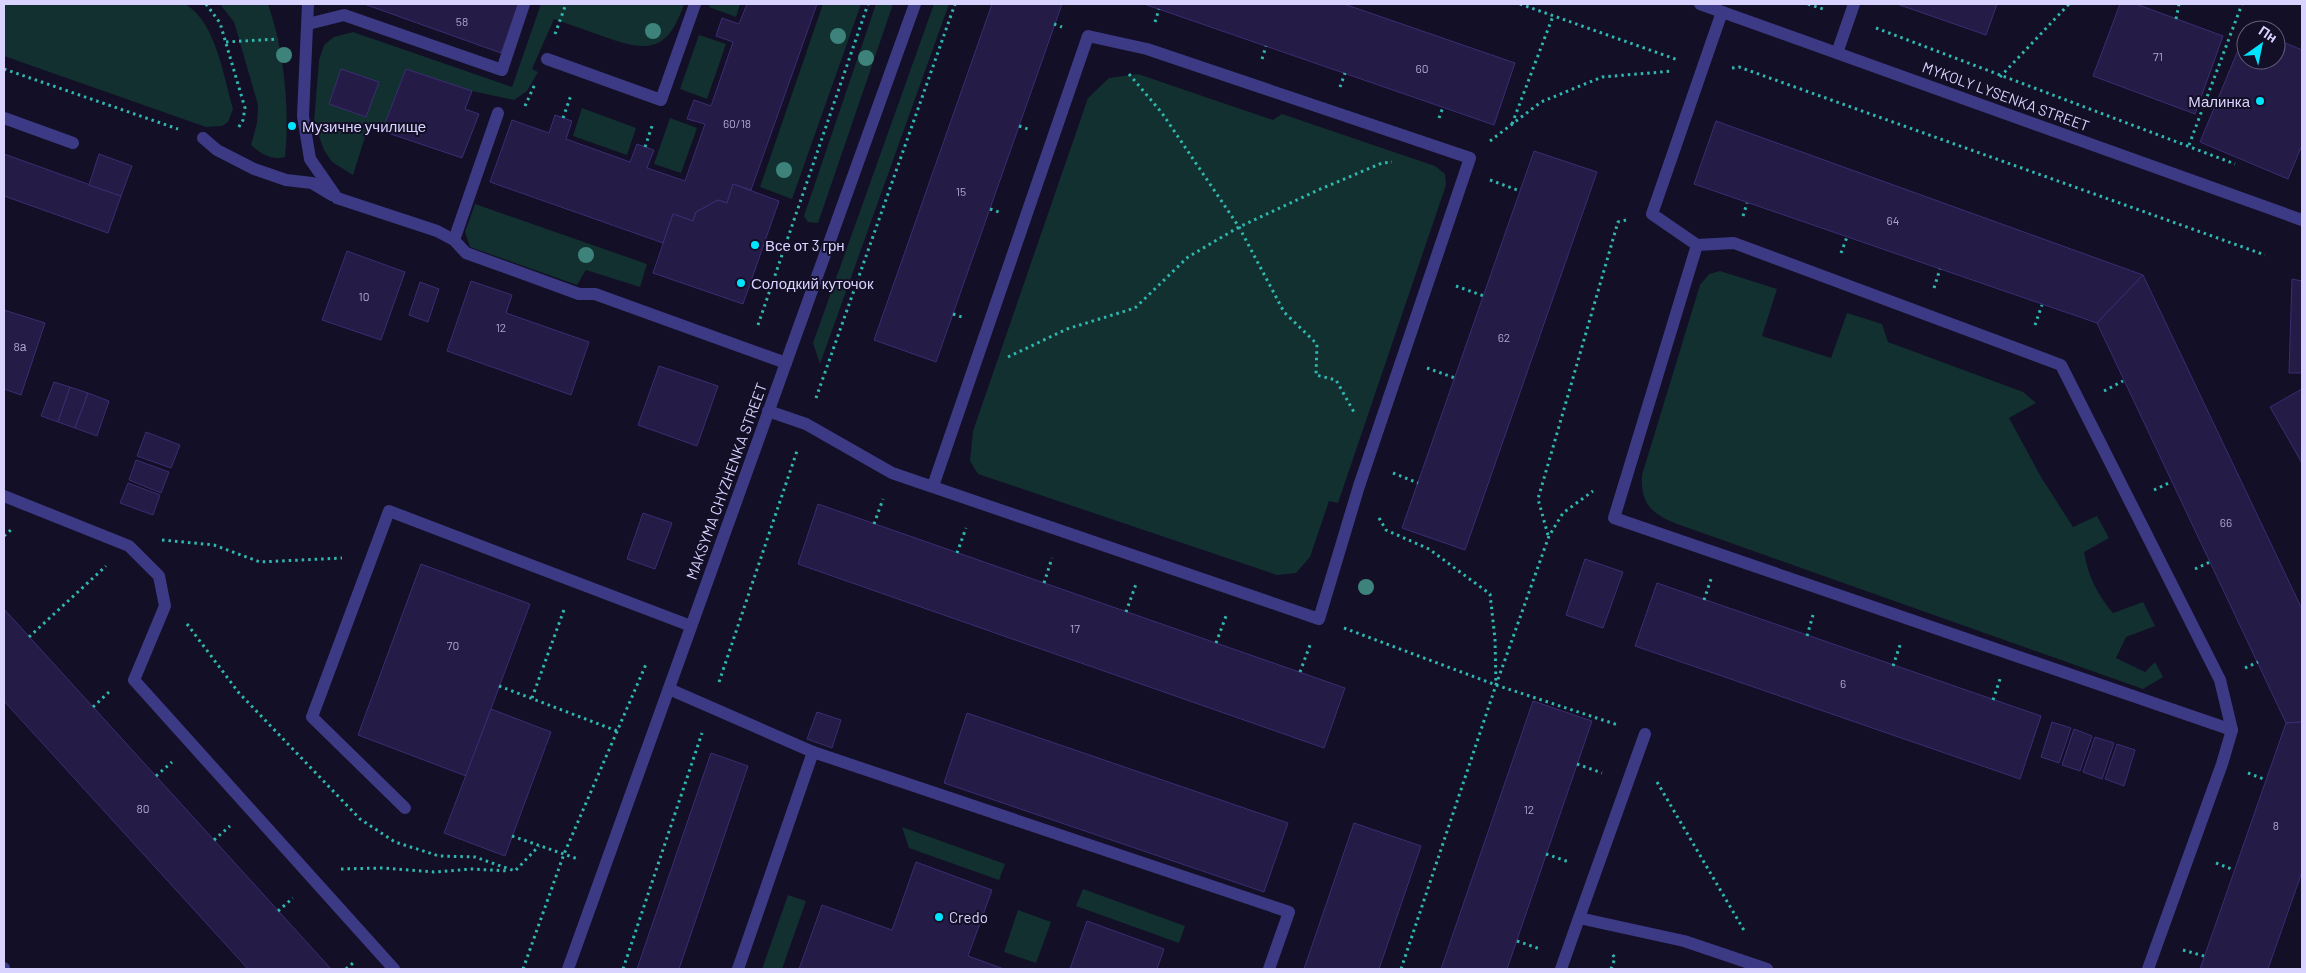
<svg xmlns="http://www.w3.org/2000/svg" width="2306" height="973" viewBox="0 0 2306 973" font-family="Barlow,sans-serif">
<rect width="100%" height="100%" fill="#130f26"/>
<g fill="#12302f">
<path d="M4 4H185C216 22 223 75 233 109L228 122 222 126 206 127 4 56Z"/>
<path d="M220 4H268C284 49 290 109 285 157 272 161 261 154 251 145L257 123 258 105 234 22Z"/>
<path d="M541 4H684C668 51 649 53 605 37 588 31 571 25 554 19L532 69 538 72 527 91 514 100 472 91 406 69 382 131 368 127 353 175 332 162 324 150 314 122 319 60 324 45 334 37 353 32 512 87Z"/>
<polygon points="710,4 740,4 736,17 709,7"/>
<polygon points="823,4 861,4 792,199 760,187"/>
<polygon points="876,4 893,4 818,223 808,222 804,216"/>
<polygon points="934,4 949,4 820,364 813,343"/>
<polygon points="699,35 726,44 707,99 680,89"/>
<polygon points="1138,74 1273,120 1282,114 1435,166 1445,174 1446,185 1338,503 1329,501 1310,557 1296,573 1277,575 978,474 970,461 973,431 1088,98 1109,78"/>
<polygon points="582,108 636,128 627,155 573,136"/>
<polygon points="670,118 697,128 681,173 654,164"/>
<polygon points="475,204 647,264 640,287 586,270 577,285 470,247 465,232"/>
<path d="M1720 271 1777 289 1762 336 1831 358 1847 313 1882 324 1888 342 2023 392 2036 403 2009 418 2041 477 2073 527 2097 516 2109 538 2084 552C2088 575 2097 595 2113 613L2143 602 2155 626 2126 637 2116 658 2145 672 2155 662 2163 677 2143 689 1680 525C1653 515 1640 505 1642 475L1700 285 1709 274Z"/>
<polygon points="902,827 1005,864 999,880 909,848"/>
<polygon points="1083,889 1185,926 1179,943 1076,906"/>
<polygon points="788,895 806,901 782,969 762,969"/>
<polygon points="1018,910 1051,922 1036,963 1004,952"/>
</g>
<g fill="#241b47" stroke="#3b2d73">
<polygon points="364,4 519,4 501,53"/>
<polygon points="747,4 817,4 751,190 733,184 727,203 718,200 696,212 693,221 673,214 663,243 490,182 512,120 549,133 555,115 572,121 566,139 630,162 637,144 654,150 647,168 685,181 705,124 687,119 694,100 711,106 733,42 716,36 722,18 739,24"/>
<polygon points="992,4 1062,4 936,362 874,340"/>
<polygon points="1144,4 1344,4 1515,63 1494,125"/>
<polygon points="1897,4 1997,4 1986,35"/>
<polygon points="2120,4 2136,4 2223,36 2195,114 2093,76"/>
<polygon points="2246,31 2246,60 2276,60 2276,39 2302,50 2302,145 2288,179 2200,142"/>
<polygon points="341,69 379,82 366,117 329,104"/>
<polygon points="406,69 472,91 465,109 479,114 462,158 382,131"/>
<polygon points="1716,121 2143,275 2097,323 1694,184"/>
<polygon points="1534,151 1597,172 1465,550 1402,528"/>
<polygon points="4,154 121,196 108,233 4,196"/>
<polygon points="99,154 132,166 121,196 89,185"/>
<polygon points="733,184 779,201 743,304 653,273 673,214 693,221 696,212 718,200 727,203"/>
<polygon points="347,251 405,272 381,340 322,320"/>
<polygon points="2143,275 2302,609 2302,722 2286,723 2097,323"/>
<polygon points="2292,279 2302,281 2302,373 2289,373"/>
<polygon points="471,281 512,295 506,313 589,342 571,395 447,351"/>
<polygon points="420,282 439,289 428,322 409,315"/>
<polygon points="4,310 45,323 21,395 4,389"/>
<polygon points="659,366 718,386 697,446 638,425"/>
<polygon points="54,382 70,387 58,422 41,416"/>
<polygon points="70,387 88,393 75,428 58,422"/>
<polygon points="2302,389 2302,463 2270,407"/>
<polygon points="88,393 109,401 97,436 75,428"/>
<polygon points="146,432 180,445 171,468 137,456"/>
<polygon points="136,460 169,472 161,493 129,480"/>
<polygon points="128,483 160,495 153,515 120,503"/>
<polygon points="818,504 1345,688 1324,748 798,564"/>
<polygon points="643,513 672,523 655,569 627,559"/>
<polygon points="1585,559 1623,572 1603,628 1566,615"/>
<polygon points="421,564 530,604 466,776 358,735"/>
<polygon points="1657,583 2041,716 2020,779 1635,646"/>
<polygon points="4,609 214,840 331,969 248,969 4,701"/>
<polygon points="1533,701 1592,721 1507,969 1441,969"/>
<polygon points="491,709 551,732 505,856 444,833"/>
<polygon points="817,712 841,720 832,748 807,739"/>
<polygon points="967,713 1288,823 1264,892 944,783"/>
<polygon points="2052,722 2071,728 2059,763 2041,757"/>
<polygon points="2302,722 2302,872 2268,969 2200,969 2286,723"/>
<polygon points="2074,729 2092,736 2080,771 2062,765"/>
<polygon points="2095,737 2114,743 2102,779 2083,772"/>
<polygon points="2117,744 2135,750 2124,786 2105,779"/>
<polygon points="711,753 748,766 679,969 637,969"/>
<polygon points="1354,823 1421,846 1379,969 1304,969"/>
<polygon points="916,862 992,890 968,956 1004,969 799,969 822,905 892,930"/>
<polygon points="1087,921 1164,949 1157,969 1070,969"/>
</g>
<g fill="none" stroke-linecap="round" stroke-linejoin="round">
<g stroke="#2fb8b0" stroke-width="3" stroke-dasharray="2.5 4" stroke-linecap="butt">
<polyline points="206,4 220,23 245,108 243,120 237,130"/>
<polyline points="1520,4 1678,60"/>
<polyline points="1808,4 1823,9"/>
<polyline points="2176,19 2179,4"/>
<polyline points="1155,22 1159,9"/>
<polyline points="1054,24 1062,27"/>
<polyline points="1876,28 2235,164"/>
<polyline points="555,34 566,4"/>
<polyline points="226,42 278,39"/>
<polyline points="1262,59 1266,46"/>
<polyline points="1732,68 1739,67 2265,255"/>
<polyline points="4,69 178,129"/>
<polyline points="1129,74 1162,113 1239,227 1284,312 1317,344 1316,375 1336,380 1355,414"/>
<polyline points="2000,77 2069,4"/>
<polyline points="1340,87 1345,73"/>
<polyline points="525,106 535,84"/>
<polyline points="563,118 571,95"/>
<polyline points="1439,118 1443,107"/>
<polyline points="1512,124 1553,16"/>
<polyline points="1019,126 1028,129"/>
<polyline points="1490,141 1541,102 1602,77 1673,71"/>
<polyline points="2189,145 2242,4"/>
<polyline points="645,147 652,126"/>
<polyline points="1490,180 1520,191"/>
<polyline points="990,209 999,212"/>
<polyline points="1743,216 1747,203"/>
<polyline points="1841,253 1847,237"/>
<polyline points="1456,286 1484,296"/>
<polyline points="1934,288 1940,269"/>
<polyline points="953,314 962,317"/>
<polyline points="758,325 868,4"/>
<polyline points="2035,325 2042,305"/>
<polyline points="1008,357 1067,329 1135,308 1188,257 1239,227 1316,191 1382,163 1392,162"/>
<polyline points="1427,368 1455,378"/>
<polyline points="2104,391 2123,381"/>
<polyline points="816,398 955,4"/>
<polyline points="1393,473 1418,483"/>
<polyline points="2154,490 2171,482"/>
<polyline points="1379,518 1386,530 1429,549 1490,594 1495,639 1496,685"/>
<polyline points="874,524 883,499"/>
<polyline points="1548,535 1538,499 1618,222 1626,220"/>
<polyline points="4,536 13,528"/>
<polyline points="162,540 214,545 260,562 342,558"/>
<polyline points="957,553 966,528"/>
<polyline points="2195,569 2210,562"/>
<polyline points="1044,583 1052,558"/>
<polyline points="1704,600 1711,579"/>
<polyline points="1126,612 1136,584"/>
<polyline points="187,624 239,693 360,819 395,842 439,856 475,857 515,871 539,846"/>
<polyline points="1344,628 1496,685 1618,725"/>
<polyline points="1807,636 1813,615"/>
<polyline points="29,637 106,566"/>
<polyline points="1216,643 1226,616"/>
<polyline points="1893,666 1900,645"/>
<polyline points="2245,668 2258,662"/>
<polyline points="1300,672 1310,645"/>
<polyline points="719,682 797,451"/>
<polyline points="499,686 617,731"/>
<polyline points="532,698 565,607"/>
<polyline points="1993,700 2000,679"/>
<polyline points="93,707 109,692"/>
<polyline points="1577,764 1602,773"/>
<polyline points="2248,773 2266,780"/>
<polyline points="156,776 172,762"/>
<polyline points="1657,782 1745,932"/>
<polyline points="512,836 578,859"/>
<polyline points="214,840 230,826"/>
<polyline points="1546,854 1569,862"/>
<polyline points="2216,863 2234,870"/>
<polyline points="341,869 382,868 434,872 472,869 509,871"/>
<polyline points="278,911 293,898"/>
<polyline points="1517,941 1540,949"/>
<polyline points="2183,950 2204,956"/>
<polyline points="346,969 353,963"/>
<polyline points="523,969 564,854 647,662"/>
<polyline points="623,969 702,733"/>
<polyline points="1401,969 1496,685 1549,536 1563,513 1593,491"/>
<polyline points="1611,969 1615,958 1612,954"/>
</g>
<g stroke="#3d3a85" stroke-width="12">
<polyline points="308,4 303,116 310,159 337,198 437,231 454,240 466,253 579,294 595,294 786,363"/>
<polyline points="1700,4 2302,220"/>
<polyline points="1722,12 1652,214 1697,245 1734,243 2061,365 2220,680 2232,730 2222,764 2148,969"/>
<polyline points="308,24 344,15 502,70 524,4"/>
<polyline points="1837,53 1854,4"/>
<polyline points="547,59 661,100 695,4"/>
<polyline points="4,118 73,143"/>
<polyline points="203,138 217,150 254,169 286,180 312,183 332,195"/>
<polyline points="454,240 498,113"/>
<polyline points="1697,245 1614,518 2232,730"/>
<polyline points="768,411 806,424 892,473 1319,619 1359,486 1470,158 1147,49 1088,36 933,486"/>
<polyline points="4,496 129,546 159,576 165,606 134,680 394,969"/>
<polyline points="669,689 813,752 1289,912 1269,969"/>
<polyline points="405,808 312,717 389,511 691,626"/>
<polyline points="1579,918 1645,734"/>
<polyline points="4,968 4,969"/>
<polyline points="568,969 915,4"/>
<polyline points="738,969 813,752"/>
<polyline points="1561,969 1579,918 1684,941 1767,969"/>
</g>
</g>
<g fill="#3d827b">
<circle cx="653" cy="31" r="8"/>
<circle cx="838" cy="36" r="8"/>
<circle cx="284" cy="55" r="8"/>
<circle cx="866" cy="58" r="8"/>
<circle cx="784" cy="170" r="8"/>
<circle cx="586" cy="255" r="8"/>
<circle cx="1366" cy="587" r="8"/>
</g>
<g fill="#00e5ff" stroke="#130f26" stroke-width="2">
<circle cx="2260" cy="101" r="5"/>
<circle cx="292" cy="126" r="5"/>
<circle cx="755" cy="245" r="5"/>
<circle cx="741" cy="283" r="5"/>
<circle cx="939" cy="917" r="5"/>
</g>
<g text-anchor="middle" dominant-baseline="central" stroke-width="4" stroke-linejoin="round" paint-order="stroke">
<g font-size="12" fill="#aca6d1">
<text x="462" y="21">58</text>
<text x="2158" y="56">71</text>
<text x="1422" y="68">60</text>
<text x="737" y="123">60/18</text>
<text x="961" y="191">15</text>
<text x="1893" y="220">64</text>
<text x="364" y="296">10</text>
<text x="501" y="327">12</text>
<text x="1504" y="337">62</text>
<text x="20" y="346">8а</text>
<text x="2226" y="522">66</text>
<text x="1075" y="628">17</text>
<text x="453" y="645">70</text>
<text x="1843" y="683">6</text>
<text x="143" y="808">80</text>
<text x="1529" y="809">12</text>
<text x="2276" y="825">8</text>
</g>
<g font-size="15" fill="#d9d4ff" stroke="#130f26">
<text transform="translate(2006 96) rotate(20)">MYKOLY LYSENKA STREET</text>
<text transform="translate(726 481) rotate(-70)">MAKSYMA CHYZHENKA STREET</text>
</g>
<g font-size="15" fill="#d9d4ff" stroke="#130f26" text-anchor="start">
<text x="2250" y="101" text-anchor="end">Малинка</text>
<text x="302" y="126">Музичне училище</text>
<text x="765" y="245">Все от 3 грн</text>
<text x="751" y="283">Солодкий куточок</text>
<text x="949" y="917">Credo</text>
</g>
</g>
<rect width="2306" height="973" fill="none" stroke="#d9d4ff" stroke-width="10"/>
<g transform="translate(2261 45) rotate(33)"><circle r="24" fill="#130f26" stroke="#625e7d"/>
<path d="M0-4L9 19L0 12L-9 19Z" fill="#00e5ff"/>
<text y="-8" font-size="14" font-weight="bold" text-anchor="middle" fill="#d9d4ff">Пн</text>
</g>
</svg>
